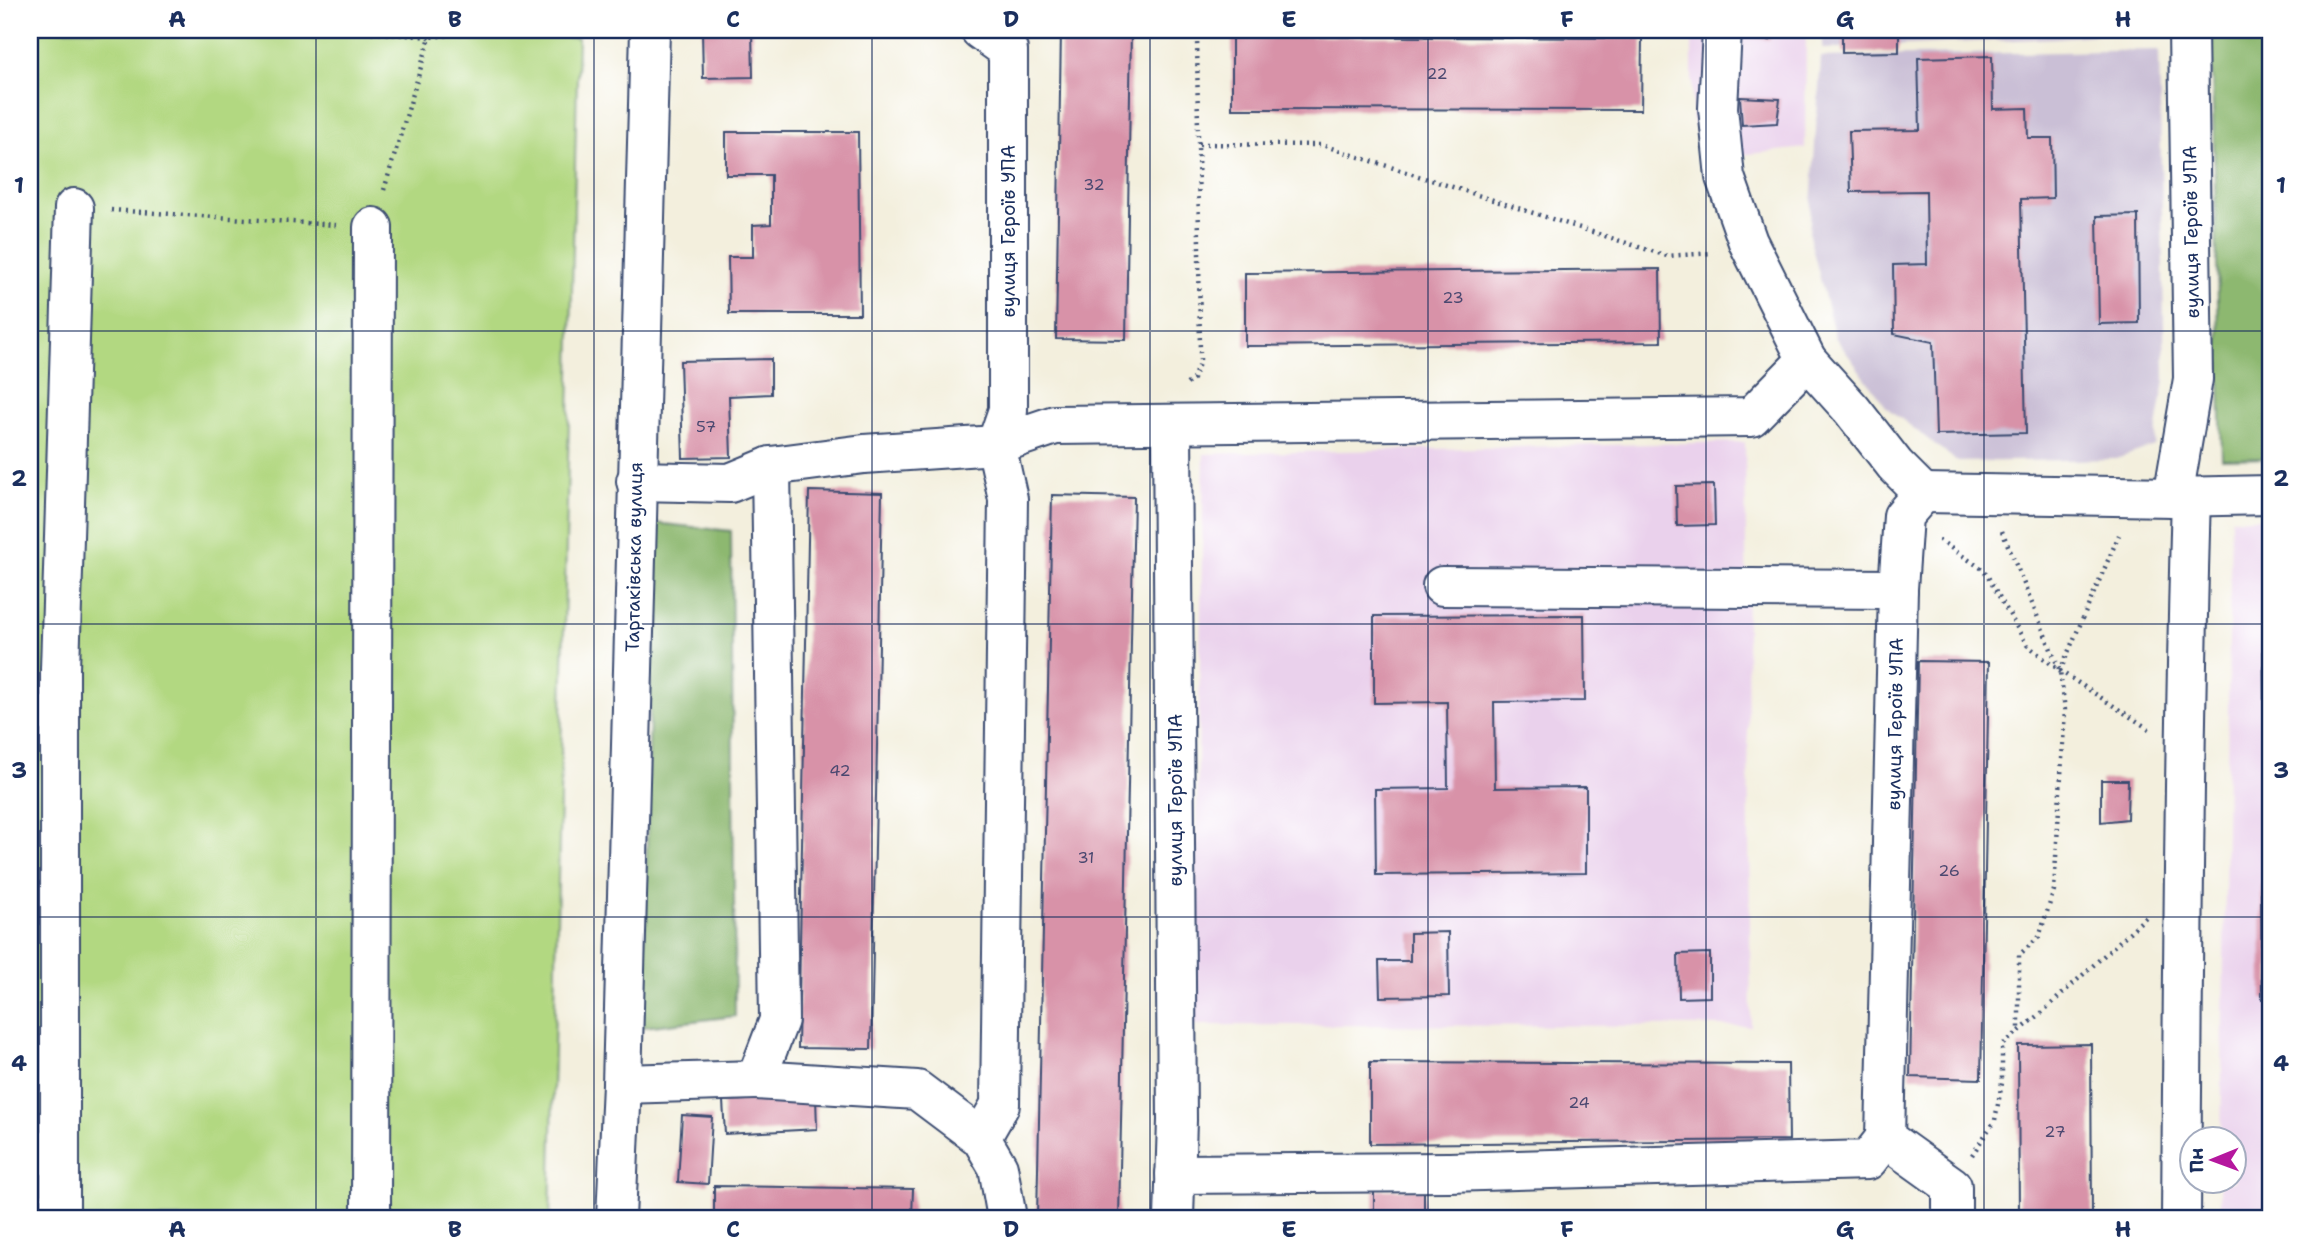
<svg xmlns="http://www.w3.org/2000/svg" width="2300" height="1248" viewBox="0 0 2300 1248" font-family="'Shantell Sans',sans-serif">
<rect width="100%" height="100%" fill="#fff"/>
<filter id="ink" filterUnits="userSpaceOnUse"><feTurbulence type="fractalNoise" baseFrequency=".0143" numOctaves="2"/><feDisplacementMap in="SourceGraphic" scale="14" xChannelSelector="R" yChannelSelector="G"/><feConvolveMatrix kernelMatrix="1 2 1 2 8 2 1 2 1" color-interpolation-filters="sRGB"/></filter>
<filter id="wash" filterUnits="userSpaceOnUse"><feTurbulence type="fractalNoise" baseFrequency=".00686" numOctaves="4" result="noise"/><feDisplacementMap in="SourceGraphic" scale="28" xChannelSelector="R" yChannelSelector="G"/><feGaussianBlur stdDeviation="1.57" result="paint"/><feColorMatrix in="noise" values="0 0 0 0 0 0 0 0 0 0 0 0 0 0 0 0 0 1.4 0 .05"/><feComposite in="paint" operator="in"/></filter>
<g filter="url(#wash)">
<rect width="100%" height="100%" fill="#f3efdd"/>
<g fill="#ead1ec">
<polygon points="1692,30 1806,30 1805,148 1739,155 1702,154 1692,116"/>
<polygon points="1745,442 1751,1026 1193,1025 1204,454"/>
<polygon points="2231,518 2270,518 2270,1218 2220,1218 2220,1182 2234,1182 2234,1140 2221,1139"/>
</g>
<g fill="#cabfd6">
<polygon points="1823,30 2159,30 2056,38 1822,49"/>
<polygon points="2159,50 2165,380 2154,446 2116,459 1958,462 1887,408 1835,337 1809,235 1821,57"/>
</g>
<polygon fill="#b2d881" stroke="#668470" stroke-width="2" points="30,30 437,30 578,38 550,1218 30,1218"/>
<g fill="#8db86f" stroke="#547466" stroke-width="2">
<polygon points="2211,30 2270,30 2270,458 2222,459"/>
<polygon points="654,523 731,531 735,1016 643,1027"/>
</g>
<g id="blocks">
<g fill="#d892a8">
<polygon points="702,30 752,30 753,77 703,78"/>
<polygon points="1061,30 1131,30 1126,340 1056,339"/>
<polygon points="1740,30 1771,30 1770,40 1740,36"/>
<polygon points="1842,30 1899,30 1899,52 1842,53"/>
<polygon points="1232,36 1642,38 1641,110 1232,109"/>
<polygon points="1992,56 1993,109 2027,108 2028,138 2052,138 2053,198 2021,199 2026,433 1936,435 1933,342 1894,334 1893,265 1927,264 1926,191 1851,192 1849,131 1920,130 1918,58"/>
<polygon points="1740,97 1780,99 1777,123 1742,125"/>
<polygon points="726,132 858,132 860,314 729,314 728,257 753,257 753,225 771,224 771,175 726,175"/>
<polygon points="2138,215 2139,323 2099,324 2097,216"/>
<polygon points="1660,269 1661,342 1245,346 1245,273"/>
<polygon points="771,359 771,394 729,396 731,457 683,458 680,361"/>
<polygon points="1714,485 1715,525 1677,526 1676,486"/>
<polygon points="809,491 882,493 871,1049 798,1048"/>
<polygon points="1052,495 1134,497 1119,1218 1037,1218"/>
<polygon points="2263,594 2270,594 2270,714 2264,715"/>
<polygon points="1584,615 1585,701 1494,702 1495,788 1586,787 1586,873 1376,875 1375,789 1448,788 1447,702 1374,703 1374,616"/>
<polygon points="1918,661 1989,662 1981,1079 1910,1077"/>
<polygon points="2101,780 2128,780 2127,819 2101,822"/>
<polygon points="2261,883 2270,883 2270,999 2262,999"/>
<polygon points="1448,932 1449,996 1380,997 1379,961 1410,961 1410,933"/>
<polygon points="1710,953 1710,997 1679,998 1678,954"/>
<polygon points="2091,1044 2092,1218 2019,1218 2018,1045"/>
<polygon points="1370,1062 1788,1064 1789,1140 1370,1144"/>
<polygon points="816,1097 817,1129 725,1134 723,1101"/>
<polygon points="682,1115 712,1117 708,1184 678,1182"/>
<polygon points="714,1186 913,1189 912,1218 714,1218"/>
<polygon points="1424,1189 1424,1218 1374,1218 1374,1190"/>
</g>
</g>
</g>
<g filter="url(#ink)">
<use href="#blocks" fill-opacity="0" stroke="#3b4c71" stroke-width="2"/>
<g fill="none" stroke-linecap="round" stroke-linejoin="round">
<g stroke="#3b4c71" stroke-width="42">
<g id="minor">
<polyline points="980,30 1008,50 1008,410 996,445 1008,499 1000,1105 981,1138"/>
<polyline points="1722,30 1718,108 1725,177 1748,242 1807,360 1852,410 1895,465 1923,493 1903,516 1898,589 1885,1138 1952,1186 1952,1218"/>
<polyline points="1172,426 1177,1120 1174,1218"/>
<polyline points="636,481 730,483 771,466 864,454 996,445 1055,425 1751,417 1807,360"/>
<polyline points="1923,493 2173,497 2270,495"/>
<polyline points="2173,497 2193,379 2188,30"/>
<polyline points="1442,586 1898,589"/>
<polyline points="756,1080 917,1090 981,1138 998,1167 1007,1218"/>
<polyline points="622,1084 756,1080 779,1020 771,466"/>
<polyline points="1175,1174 1449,1172 1868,1160 1885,1138"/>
<polyline points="60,1218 60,669 74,208"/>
<polyline points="371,1218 373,227"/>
<polyline points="616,1218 622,1084 650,30"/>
<path d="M2181 1218C2183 977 2184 737 2191 496"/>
</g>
</g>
<g stroke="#3b4c71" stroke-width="4.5" stroke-dasharray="2 5" stroke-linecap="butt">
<polyline points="344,30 430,37"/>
<polyline points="1199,144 1322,145 1667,256 1713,253"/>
<polyline points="384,190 430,37 496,30"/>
<polyline points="111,210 336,225"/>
<polyline points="1187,384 1193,379 1200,361 1197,30"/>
<polyline points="2002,531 2060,671 2065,710 2054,890 2039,937 2019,955 2019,1032"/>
<polyline points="1939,540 1984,570 2027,645 2060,671 2149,729"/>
<polyline points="2060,671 2119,535"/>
<polyline points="1972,1155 1995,1120 2002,1083 2002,1045 2038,1016 2146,917"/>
</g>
<use href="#minor" stroke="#fff" stroke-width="38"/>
</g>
</g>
<path fill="none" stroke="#1b2f5e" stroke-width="2" stroke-opacity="0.55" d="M316 30V1218M594 30V1218M872 30V1218M1150 30V1218M1428 30V1218M1706 30V1218M1984 30V1218M30 331H2270M30 624H2270M30 917H2270"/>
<g text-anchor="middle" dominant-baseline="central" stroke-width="5" stroke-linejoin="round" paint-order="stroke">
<g font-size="16" fill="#4a4870">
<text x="1437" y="73">22</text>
<text x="1094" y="184">32</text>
<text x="1453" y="297">23</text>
<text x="706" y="426">57</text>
<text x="840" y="770">42</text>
<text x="1086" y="857">31</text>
<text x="1949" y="870">26</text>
<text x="1579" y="1102">24</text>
<text x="2055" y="1131">27</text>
</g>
<g font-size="19" fill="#1b2f5e" stroke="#fff">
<text transform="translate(1008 231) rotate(-90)">вулиця Героїв УПА</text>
<text transform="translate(2191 232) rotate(-91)">вулиця Героїв УПА</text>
<text transform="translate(634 557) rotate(-89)">Тартаківська вулиця</text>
<text transform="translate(1895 724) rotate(-89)">вулиця Героїв УПА</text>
<text transform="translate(1175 800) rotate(-90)">вулиця Героїв УПА</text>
</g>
</g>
<rect width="2300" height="1248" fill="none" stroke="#fff" stroke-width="77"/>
<g transform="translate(2213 1160) rotate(269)"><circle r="33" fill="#ffffff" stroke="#a4acbf" stroke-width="2"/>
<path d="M0-5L12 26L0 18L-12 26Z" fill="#b5179e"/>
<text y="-10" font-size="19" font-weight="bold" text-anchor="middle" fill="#1b2f5e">Пн</text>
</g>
<rect x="38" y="38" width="2224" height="1172" fill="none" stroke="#1b2f5e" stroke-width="2.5"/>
<g font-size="23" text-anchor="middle" font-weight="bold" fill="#1b2f5e">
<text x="177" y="27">A</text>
<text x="455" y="27">B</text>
<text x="733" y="27">C</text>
<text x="1011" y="27">D</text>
<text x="1289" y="27">E</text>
<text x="1567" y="27">F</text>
<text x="1845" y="27">G</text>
<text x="2123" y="27">H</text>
<text x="19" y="193">1</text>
<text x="2281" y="193">1</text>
<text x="19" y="486">2</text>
<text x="2281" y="486">2</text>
<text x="19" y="778">3</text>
<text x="2281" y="778">3</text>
<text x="19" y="1071">4</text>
<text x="2281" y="1071">4</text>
<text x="177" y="1237">A</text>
<text x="455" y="1237">B</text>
<text x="733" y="1237">C</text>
<text x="1011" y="1237">D</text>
<text x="1289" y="1237">E</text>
<text x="1567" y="1237">F</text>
<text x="1845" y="1237">G</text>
<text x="2123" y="1237">H</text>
</g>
</svg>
